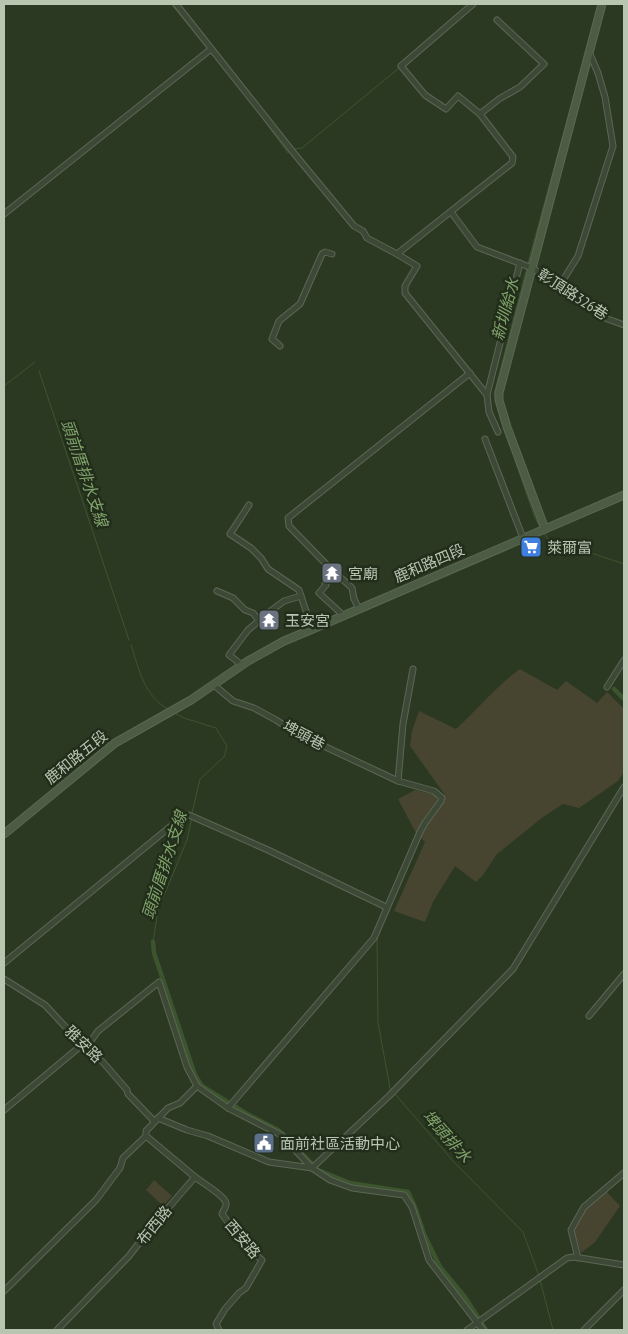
<svg xmlns="http://www.w3.org/2000/svg" width="628" height="1334" viewBox="0 0 628 1334" font-family="'PT Sans Narrow','Noto Sans TC',sans-serif">
<rect width="100%" height="100%" fill="#2b3922"/>
<g fill="#474530">
<path d="M520 669 557 690 566 681 597 703 607 692 624 709V772L618 781 579 808 563 804 543 817 497 854 483 875 476 882 455 866 433 902 425 922 394 911 425 842 416 833 398 799 415 790 433 794 438 800 445 795 410 746 412 731 419 711 456 729C477 710 496 686 520 669Z"/>
<polygon points="154,1180 172,1196 163,1206 146,1190"/>
<polygon points="605,1190 620,1206 595,1242 581,1253 573,1228 582,1212"/>
</g>
<g fill="none" stroke-linecap="round" stroke-linejoin="round">
<g stroke="#3c552e" stroke-width="1">
<polyline points="171,4 208,49"/>
<polyline points="210,52 238,86"/>
<polyline points="253,105 288,153 291,151"/>
<polyline points="295,149 302,148 399,68"/>
<polyline points="528,263 595,19"/>
<polyline points="39,371 129,640"/>
<polyline points="4,386 35,362"/>
<polyline points="496,399 494,394 527,267"/>
<polyline points="515,460 535,518 541,528"/>
<polyline points="545,534 547,538 624,564"/>
<path d="M131 645C139 669 144 696 168 709"/>
<polyline points="174,713 184,718 216,728 227,746 224,757 200,779 192,813"/>
<polyline points="377,938 378,1023 390,1088 392,1091"/>
<polyline points="153,942 158,910 187,840 192,817"/>
<polyline points="395,1094 454,1162 523,1232 539,1276"/>
<polyline points="540,1280 553,1330"/>
</g>
<g stroke="#3c552e" stroke-width="4.5">
<polyline points="614,689 624,699"/>
<polyline points="153,942 154,953 195,1075 202,1086 247,1114 278,1130 284,1135"/>
<polyline points="289,1140 318,1170 350,1183 408,1192 415,1207 424,1234 440,1267 465,1297 486,1330"/>
</g>
<g stroke="#5b6754" stroke-width="7">
<g id="street">
<polyline points="176,4 297,157 354,226 363,231 367,238 397,254 512,163 513,157 480,114 458,96 446,109 425,95 401,66 473,4"/>
<polyline points="480,114 499,99 520,87 544,64 497,20"/>
<polyline points="451,212 477,247 532,268 560,285 605,318 624,325"/>
<polyline points="4,214 211,49"/>
<polyline points="397,254 417,266 405,286 405,293 487,395 489,412 498,432"/>
<polyline points="560,285 578,256 613,146 605,97 598,73 589,52"/>
<polyline points="280,346 272,339 279,321 300,304 322,254 325,252 332,254"/>
<polyline points="487,395 520,263"/>
<polyline points="485,439 523,538"/>
<polyline points="249,505 230,534 251,548 261,558 268,569 299,590 312,629"/>
<polyline points="325,584 326,585 319,593 344,616"/>
<polyline points="217,591 233,598 245,610 253,613 260,622"/>
<polyline points="359,609 354,599 352,588 327,565 289,526 288,518 470,373"/>
<polyline points="242,665 229,655 248,630 272,610 284,601 301,596"/>
<polyline points="214,685 233,701 254,708 276,720 294,732 398,781"/>
<polyline points="607,687 624,660"/>
<polyline points="4,963 182,817 189,815 268,850 386,907"/>
<polyline points="4,979 45,1005 73,1035 83,1044 88,1045 127,1090 128,1094 154,1121"/>
<polyline points="589,1016 624,974"/>
<polyline points="88,1045 98,1031 159,982 187,1067 197,1086 228,1108 281,1135 312,1168 330,1180 352,1188 404,1195 412,1207 429,1260 483,1330"/>
<polyline points="228,1108 374,938 420,832 425,823 441,801 442,798 434,791 398,781 403,724 413,669"/>
<polyline points="4,1110 83,1044"/>
<polyline points="158,1118 187,1130 208,1136 269,1162 312,1168 389,1096 513,969 624,787"/>
<path d="M195 1177C201 1182 224 1195 226 1203 227 1206 223 1211 222 1214L243 1243 262 1260 246 1288 239 1293 225 1309 216 1324 219 1330"/>
<polyline points="578,1258 571,1230 584,1207 624,1173"/>
<polyline points="4,1291 96,1200 120,1168 123,1158 146,1136"/>
<polyline points="57,1330 129,1256 149,1230 195,1177 146,1136 146,1131 168,1108 180,1103 197,1086"/>
<polyline points="467,1330 567,1258 574,1257 624,1265"/>
<polyline points="584,1330 624,1290"/>
</g>
</g>
<g stroke="#5b6754" stroke-width="9">
<g id="secondary">
<polyline points="545,529 507,427 499,400 499,393 602,4"/>
<polyline points="4,834 115,743 191,700 248,661 284,641 308,631 624,495"/>
</g>
</g>
<use href="#street" stroke="#3d4936" stroke-width="5"/>
<use href="#secondary" stroke="#4c5c44" stroke-width="7"/>
</g>
<defs>
<g id="supermarket-square" transform="scale(1.125)"><rect x="-9" y="-9" width="18" height="18" rx="4" fill="#3f7fe0" stroke="#222e1b"/><path d="M-6-5.5h2.5l.6 2H6L4.5 2H-2.5L-4.4-4H-6ZM-1.5 3.2a1.3 1.3 0 1 0 .1 0ZM3 3.2a1.3 1.3 0 1 0 .1 0Z" fill="#fff"/></g>
<g id="temple-square" transform="scale(1.125)"><rect x="-9" y="-9" width="18" height="18" rx="4" fill="#6b7280" stroke="#222e1b"/><path d="M0-6L5-2H3V0L6.5 2.5H4V6H1.5V3h-3V6H-4V2.5H-6.5L-3 0V-2H-5Z" fill="#fff"/></g>
<g id="civic-square" transform="scale(1.125)"><rect x="-9" y="-9" width="18" height="18" rx="4" fill="#5c6f8a" stroke="#222e1b"/><path d="M-.6-6.5H3V-4.5H.6V-3L4-1V1h2V6H-6V1h2V-1L-.6-3ZM-1.2 2.5V6h2.4V2.5Z" fill="#fff"/></g>
</defs>
<g fill-rule="evenodd">
<use href="#supermarket-square" x="531" y="547"/>
<use href="#temple-square" x="332" y="573"/>
<use href="#temple-square" x="269" y="620"/>
<use href="#civic-square" x="264" y="1143"/>
</g>
<g text-anchor="middle" dominant-baseline="central" stroke-width="5" stroke-linejoin="round" paint-order="stroke">
<g font-size="15" fill="#b8c5b1" stroke="#222e1b">
<text transform="translate(573 294) rotate(33)">彰頂路326巷</text>
<text transform="translate(429 563) rotate(-23)">鹿和路四段</text>
<text transform="translate(304 735) rotate(28)">埤頭巷</text>
<text transform="translate(76 757) rotate(-39)">鹿和路五段</text>
<text transform="translate(84 1044) rotate(44)">雅安路</text>
<text transform="translate(154 1225) rotate(-51)">布西路</text>
<text transform="translate(243 1239) rotate(50)">西安路</text>
</g>
<g font-size="15" fill="#b8c5b1" stroke="#222e1b" text-anchor="start">
<text x="547" y="547">萊爾富</text>
<text x="348" y="573">宮廟</text>
<text x="285" y="620">玉安宮</text>
<text x="280" y="1143">面前社區活動中心</text>
</g>
<g font-size="16" font-style="italic" fill="#80a36b" stroke="#222e1b">
<text transform="translate(505 309) rotate(-75)">新圳給水</text>
<text transform="translate(85 473) rotate(71)">頭前厝排水支線</text>
<text transform="translate(164 865) rotate(-72)">頭前厝排水支線</text>
<text transform="translate(447 1136) rotate(48)">埤頭排水</text>
</g>
</g>
<rect width="628" height="1334" fill="none" stroke="#b8c5b1" stroke-width="10"/>
</svg>
